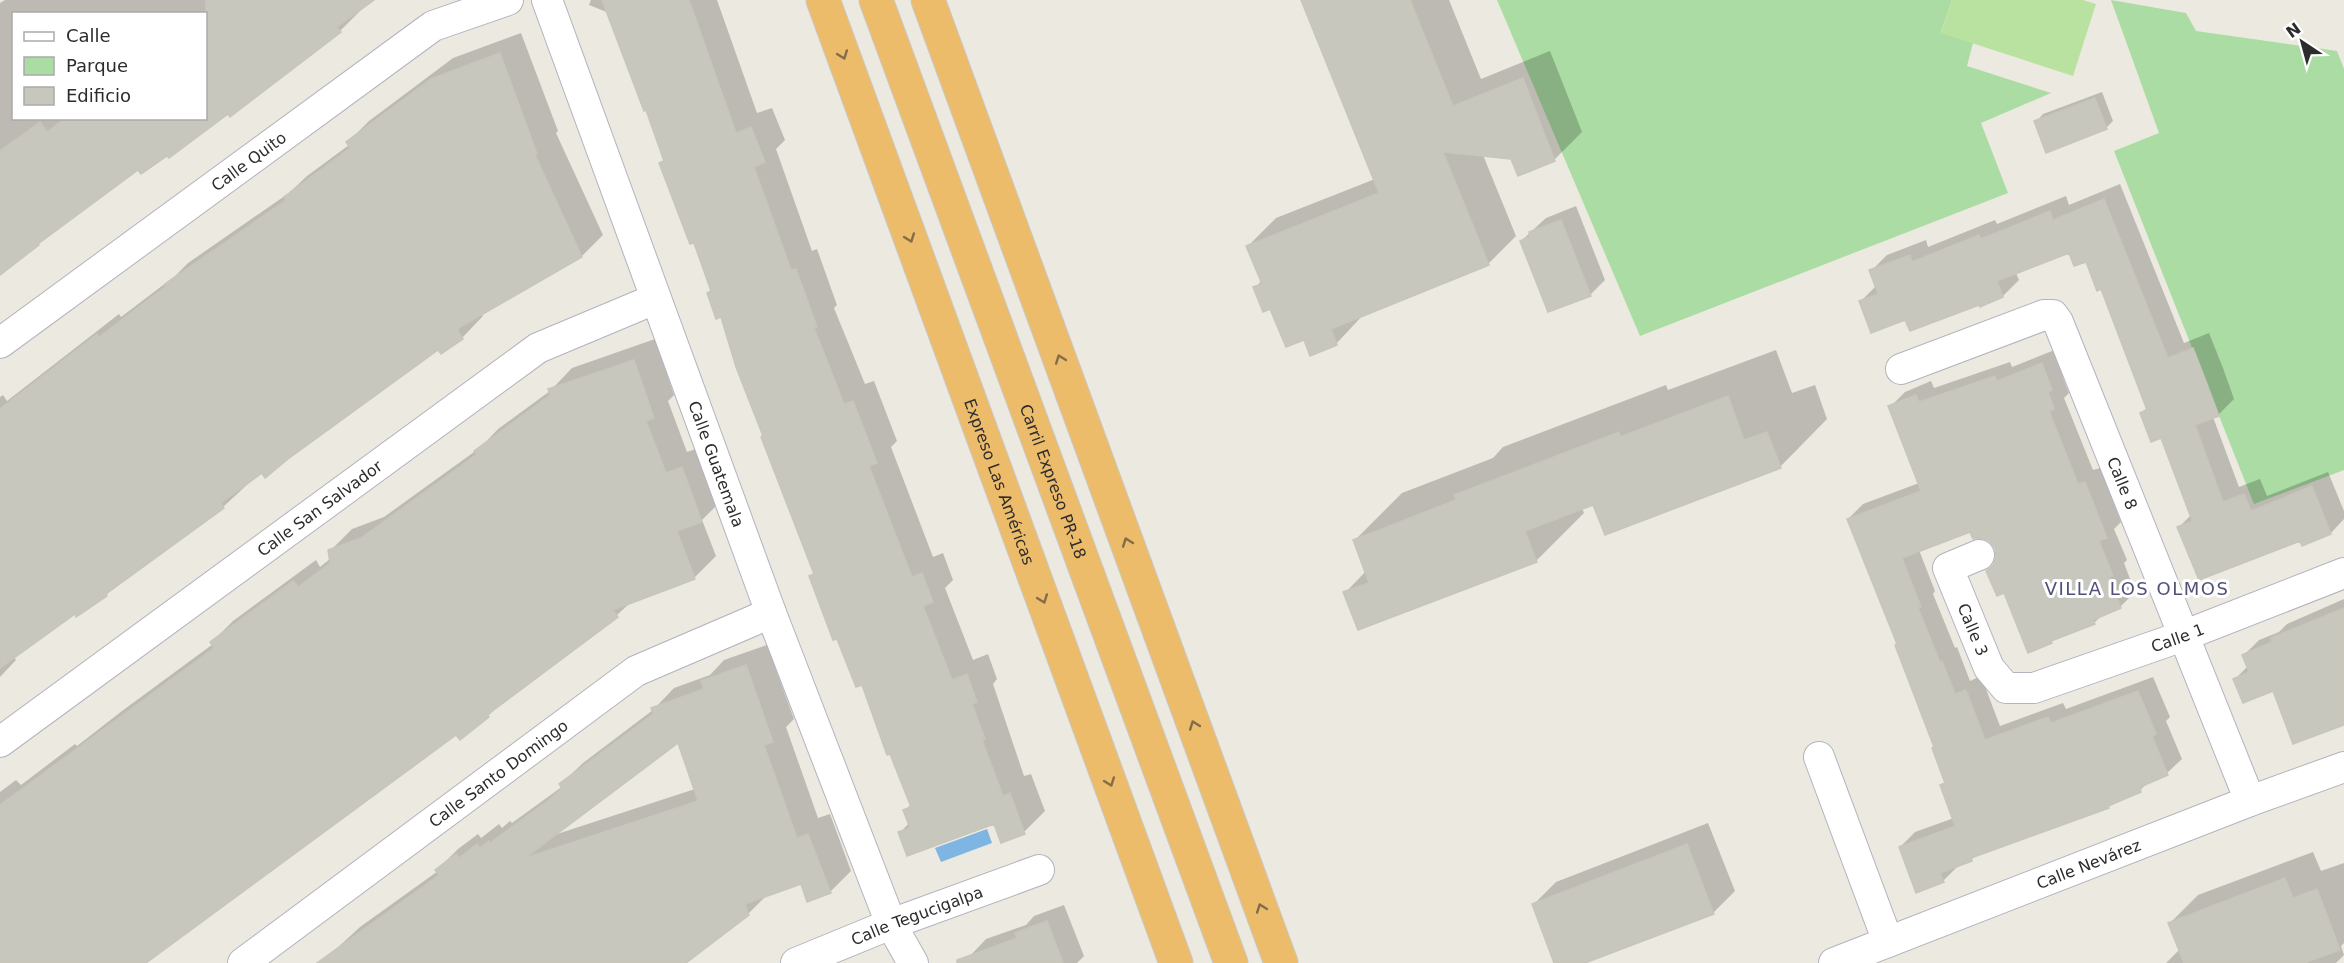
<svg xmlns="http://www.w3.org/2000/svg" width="2344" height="963" viewBox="0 0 2344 963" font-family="'DejaVu Sans',sans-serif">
<rect width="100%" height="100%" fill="#ece9e0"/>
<g fill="#abdca3">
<polygon points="1497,0 1952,0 1941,32 1973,43 1967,66 2051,93 1981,123 2008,193 1640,336"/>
<polygon points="2111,0 2186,13 2196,31 2337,51 2344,69 2344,470 2254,504 2114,151 2159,133"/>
</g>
<polygon fill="#b9e2a0" points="1952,0 2083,0 2096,4 2073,76 1941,33"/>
<polygon fill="#7fb5e2" points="987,829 992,843 941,862 935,848"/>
<g fill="#0003" fill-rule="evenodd">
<path d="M5 0H371L340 31 228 112 167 154 138 168 0 272V3ZM14 14H206V118H14Z"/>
<polygon points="591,0 717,0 757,113 772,108 785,140 776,149 812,251 817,249 837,305 834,308 865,384 874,381 897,441 891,447 933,557 943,553 953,580 945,588 973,660 988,654 997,679 993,684 1024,776 1031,774 1045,811 1024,832 995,822 900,833 909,823 905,811 911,804 862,683 811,576 815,572 695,241 660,163 665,159 647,108 609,13 589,5"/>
<polygon points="1303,0 1449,0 1481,79 1550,51 1582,132 1554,160 1483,155 1516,236 1488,264 1364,314 1336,344 1305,338 1271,307 1255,288 1262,280 1248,246 1276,218 1375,179"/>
<polygon points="521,33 558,131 556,133 603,235 582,256 481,314 483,316 462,338 442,352 439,348 262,471 223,507 116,585 106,595 77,614 75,611 13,656 16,660 0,677 0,397 3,395 7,401 119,314 121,317 175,276 188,263 289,193 307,176 349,145 348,142 369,121 453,58"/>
<polygon points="2102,92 2113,121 2106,128 2036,122 2043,114"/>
<polygon points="2120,184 2184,343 2209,333 2223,368 2234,399 2218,415 2213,417 2239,487 2260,479 2267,496 2328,472 2344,511 2344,519 2331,533 2303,544 2301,539 2179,527 2192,514 2162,436 2141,413 2148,407 2102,287 2087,260 2070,251 2016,273 2019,280 2003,296 1911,329 1906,318 1861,301 1877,285 1871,271 1887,255 1926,240 1928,247 1995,220 1997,224 2066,196 2069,205"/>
<polygon points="1576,206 1605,280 1590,295 1521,241 1546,218"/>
<polygon points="655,339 674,395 668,401 687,452 704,446 723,499 702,520 716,556 694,578 631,602 617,615 501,703 488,716 456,733 145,963 0,963 0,792 16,780 21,785 75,744 77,746 122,711 213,644 212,642 233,621 316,560 320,567 331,558 330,551 352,529 384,517 481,447 498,429 550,391 572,368"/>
<polygon points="2057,349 2067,374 2063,378 2069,393 2064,398 2093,470 2100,468 2121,522 2114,529 2127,560 2124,563 2135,592 2120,607 2103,614 2094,623 2055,638 2051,642 1995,564 1998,557 1996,547 1990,540 1970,531 1919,550 1935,591 1933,594 1955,648 1957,647 1970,681 1981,676 2000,726 2063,703 2066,709 2153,677 2170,717 2166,721 2182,759 2167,773 2150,781 2140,790 2108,807 1978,854 1971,860 1958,866 1943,881 1900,847 1915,832 1954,818 1942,786 1946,782 1935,746 1898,644 1848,519 1863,504 1919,483 1890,407 1905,392 1931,381 1934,388 2010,362 2012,367"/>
<polygon points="1776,350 1792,393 1815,385 1827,419 1780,467 1594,503 1582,508 1584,513 1536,561 1345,593 1366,571 1355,540 1402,493 1493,458 1503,447 1666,385 1668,390"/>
<polygon points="2344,599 2344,723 2274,689 2235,679 2248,666 2244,655 2259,640 2279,632 2287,624"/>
<path d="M767 645 794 719 786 727 818 818 830 814 851 871 830 892 801 882 768 894 748 914 682 963H321L360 927 438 871 437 870 458 849 478 834 481 838 499 824 502 828 510 821 512 823 563 786 561 784 583 763 653 710 674 688 710 675 724 660ZM678 740 695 789 554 835Z"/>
<polygon points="1708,823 1735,891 1713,913 1581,963 1556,963 1534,904 1556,882"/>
<polygon points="2313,852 2321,871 2344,863 2344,943 2341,946 2344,955 2336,963 2166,963 2180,949 2170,923 2198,895"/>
<polygon points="1064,905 1084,956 1077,963 971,963 969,957 986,939 1026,925 1034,916"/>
</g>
<g fill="#c8c7be" stroke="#c8c5ba" stroke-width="1.5" fill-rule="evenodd">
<polygon points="206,0 374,0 337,27 341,32 230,117 228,114 169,158 167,156 141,174 138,170 38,244 39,245 0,275 0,151 40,122 47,132 65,118 206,118"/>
<polygon points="602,0 689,0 736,133 751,127 765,162 754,167 791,270 796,269 817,327 814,328 844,404 853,401 877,463 869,466 912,577 922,573 933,602 923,606 952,680 967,674 977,702 972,704 985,739 982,740 1003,796 1010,793 1025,834 1001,843 994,824 907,856 898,832 910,828 903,810 911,807 890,754 887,755 862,685 856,687 837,639 833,640 809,576 814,574 761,437 763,436 736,367 721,317 716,319 707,293 711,291 694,243 690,244 659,163 664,161 646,110 644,111"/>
<polygon points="1301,0 1410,0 1453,106 1523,78 1555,161 1518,176 1511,159 1443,152 1489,265 1331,329 1337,345 1310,356 1304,340 1286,347 1270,309 1263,312 1253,287 1262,284 1246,246 1379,193"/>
<polygon points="500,53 537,154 535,155 582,257 457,329 463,339 441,354 438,350 288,459 265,478 262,473 221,503 224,508 106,594 107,596 76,617 75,614 0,668 0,409 97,334 99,337 166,286 165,284 286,200 284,197 350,148 346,142 431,79"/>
<polygon points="2095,98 2107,129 2046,153 2034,121"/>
<polygon points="2104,199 2168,358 2193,348 2207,384 2219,416 2195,425 2223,502 2244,494 2251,511 2312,486 2331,534 2302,546 2300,541 2199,580 2177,527 2192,521 2190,515 2161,438 2151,442 2140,413 2147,410 2101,289 2097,291 2086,262 2074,266 2069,253 1997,281 2003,297 1980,307 1979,305 1910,331 1905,320 1871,333 1859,301 1878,294 1869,270 1910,255 1912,262 1979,235 1981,239 2050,211 2053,220"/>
<polygon points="1561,220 1591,296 1548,312 1520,241 1530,236 1529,232"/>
<polygon points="634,360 654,418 646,421 666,473 682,467 702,522 677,531 695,579 613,610 618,617 487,715 489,717 460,740 456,735 146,963 0,963 0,805 214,648 210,642 233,625 293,581 298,587 330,563 328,550 361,538 477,454 474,451 550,395 548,389"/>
<polygon points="2042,363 2052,390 2048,392 2054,409 2049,411 2078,484 2085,482 2107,538 2099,541 2113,576 2109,577 2121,608 2093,620 2095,624 2051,641 2052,643 2028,653 2004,593 1997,596 1986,571 1993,565 1996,557 1995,548 1989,541 1981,538 1973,539 1970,532 1902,558 1921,607 1918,608 1940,662 1942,661 1955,694 1966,690 1985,740 2048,717 2051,723 2138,691 2156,734 2152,736 2168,775 2140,787 2141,792 2108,806 2109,808 1971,858 1972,861 1940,873 1944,882 1916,893 1899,847 1955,826 1940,785 1945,783 1932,748 1934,747 1895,645 1897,644 1847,519 1921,491 1888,406 1916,395 1919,402 1995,376 1997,381"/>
<polygon points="1728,396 1744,440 1767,432 1781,468 1605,535 1593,505 1525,531 1537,562 1358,630 1343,592 1369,583 1353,540 1456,500 1454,495 1619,432 1620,437"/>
<polygon points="2344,608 2344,725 2293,744 2273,691 2243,703 2233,679 2249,672 2242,655 2272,642 2271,638"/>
<path d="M746 665 773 742 764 745 797 838 808 834 831 893 807 902 801 884 745 904 749 915 686 963H317L439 875 435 870 456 854 459 858 477 844 480 848 489 841 490 843 550 799 562 788 559 784 653 714 651 708 704 689 701 681ZM678 743 698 801 525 858Z"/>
<polygon points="1687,844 1714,914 1585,963 1554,963 1532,904"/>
<polygon points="2285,878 2293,898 2317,889 2340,950 2304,963 2184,963 2168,923"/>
<polygon points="1047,921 1063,963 957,963 957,960 1017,938 1015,933"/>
</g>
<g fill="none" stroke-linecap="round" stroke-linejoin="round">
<g stroke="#b3b3be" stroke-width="32">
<g id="minor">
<path id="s1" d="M547 0 771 613 891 924 913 963"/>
<path id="s2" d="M0 343 433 26 508 0"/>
<path id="s3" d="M1901 369 2044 315H2053L2058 322 2250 801"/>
<path id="s4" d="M1979 555 1948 568 1989 668 2006 688H2034L2183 636 2344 573"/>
<path id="s5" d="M0 742 538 348 655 299"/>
<polyline points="1819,757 1888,942"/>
<path id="s6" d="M243 963 636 671 771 613"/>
<path id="s7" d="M796 963 891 924 1039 870"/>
<path id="s8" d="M1834 963 2250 801 2344 767"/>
</g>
</g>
<g stroke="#c8c8c8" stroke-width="35">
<g id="motorway">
<path id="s9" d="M823 0 1176 963"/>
<path id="s10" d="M876 0 1231 963"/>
<polyline points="928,0 1281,963"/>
</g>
</g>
<use href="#minor" stroke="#fff" stroke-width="30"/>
<use href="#motorway" stroke="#edbc6a" stroke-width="33"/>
</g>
<defs><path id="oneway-chevron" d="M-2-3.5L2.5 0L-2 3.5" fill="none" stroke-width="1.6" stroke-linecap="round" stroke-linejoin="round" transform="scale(1.5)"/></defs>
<g stroke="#836d48">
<use href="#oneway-chevron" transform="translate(843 55) rotate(70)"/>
<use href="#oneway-chevron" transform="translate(910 238) rotate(70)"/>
<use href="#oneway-chevron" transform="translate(1060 359) rotate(-110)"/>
<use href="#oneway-chevron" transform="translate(1127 542) rotate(-110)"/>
<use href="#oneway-chevron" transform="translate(1043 599) rotate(70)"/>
<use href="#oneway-chevron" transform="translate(1194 725) rotate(-110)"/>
<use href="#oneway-chevron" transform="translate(1110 782) rotate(70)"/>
<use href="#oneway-chevron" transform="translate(1261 908) rotate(-110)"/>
</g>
<g text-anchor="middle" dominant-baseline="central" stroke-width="6" stroke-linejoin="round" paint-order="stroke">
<g font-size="16" fill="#2c2c2c" stroke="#fff">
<text stroke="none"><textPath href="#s2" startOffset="308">Calle Quito</textPath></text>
<text stroke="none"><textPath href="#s1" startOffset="494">Calle Guatemala</textPath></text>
<text stroke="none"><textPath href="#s9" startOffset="513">Expreso Las Américas</textPath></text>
<text stroke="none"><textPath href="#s10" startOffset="513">Carril Expreso PR-18</textPath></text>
<text stroke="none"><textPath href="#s3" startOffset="344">Calle 8</textPath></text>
<text stroke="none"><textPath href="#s5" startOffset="396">Calle San Salvador</textPath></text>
<text stroke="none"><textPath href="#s4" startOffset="100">Calle 3</textPath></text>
<text stroke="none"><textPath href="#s4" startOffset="348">Calle 1</textPath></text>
<text stroke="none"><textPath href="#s6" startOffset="318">Calle Santo Domingo</textPath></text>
<text stroke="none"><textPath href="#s8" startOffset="273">Calle Nevárez</textPath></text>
<text stroke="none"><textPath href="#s7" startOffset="130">Calle Tegucigalpa</textPath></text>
</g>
<g font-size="18" letter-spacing="1.5" fill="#515178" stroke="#fff">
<text x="2137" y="588">VILLA LOS OLMOS</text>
</g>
</g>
<rect x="12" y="12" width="195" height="108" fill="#ffffff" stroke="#ababab" stroke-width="1.5"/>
<rect x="24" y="32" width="30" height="9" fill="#ffffff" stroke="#ababab" stroke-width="1.5"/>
<text x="66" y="42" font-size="18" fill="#2c2c2c">Calle</text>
<rect x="24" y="57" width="30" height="18" fill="#abdca3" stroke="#ababab" stroke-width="1.5"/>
<text x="66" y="72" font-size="18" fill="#2c2c2c">Parque</text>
<rect x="24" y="87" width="30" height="18" fill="#c8c7be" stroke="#ababab" stroke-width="1.5"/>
<text x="66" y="102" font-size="18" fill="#2c2c2c">Edificio</text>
<g transform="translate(2302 42) rotate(324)" stroke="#ffffff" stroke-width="4.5" paint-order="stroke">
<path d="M0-4.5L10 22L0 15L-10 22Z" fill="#2c2c2c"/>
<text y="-9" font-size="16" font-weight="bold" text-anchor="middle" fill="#2c2c2c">N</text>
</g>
</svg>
